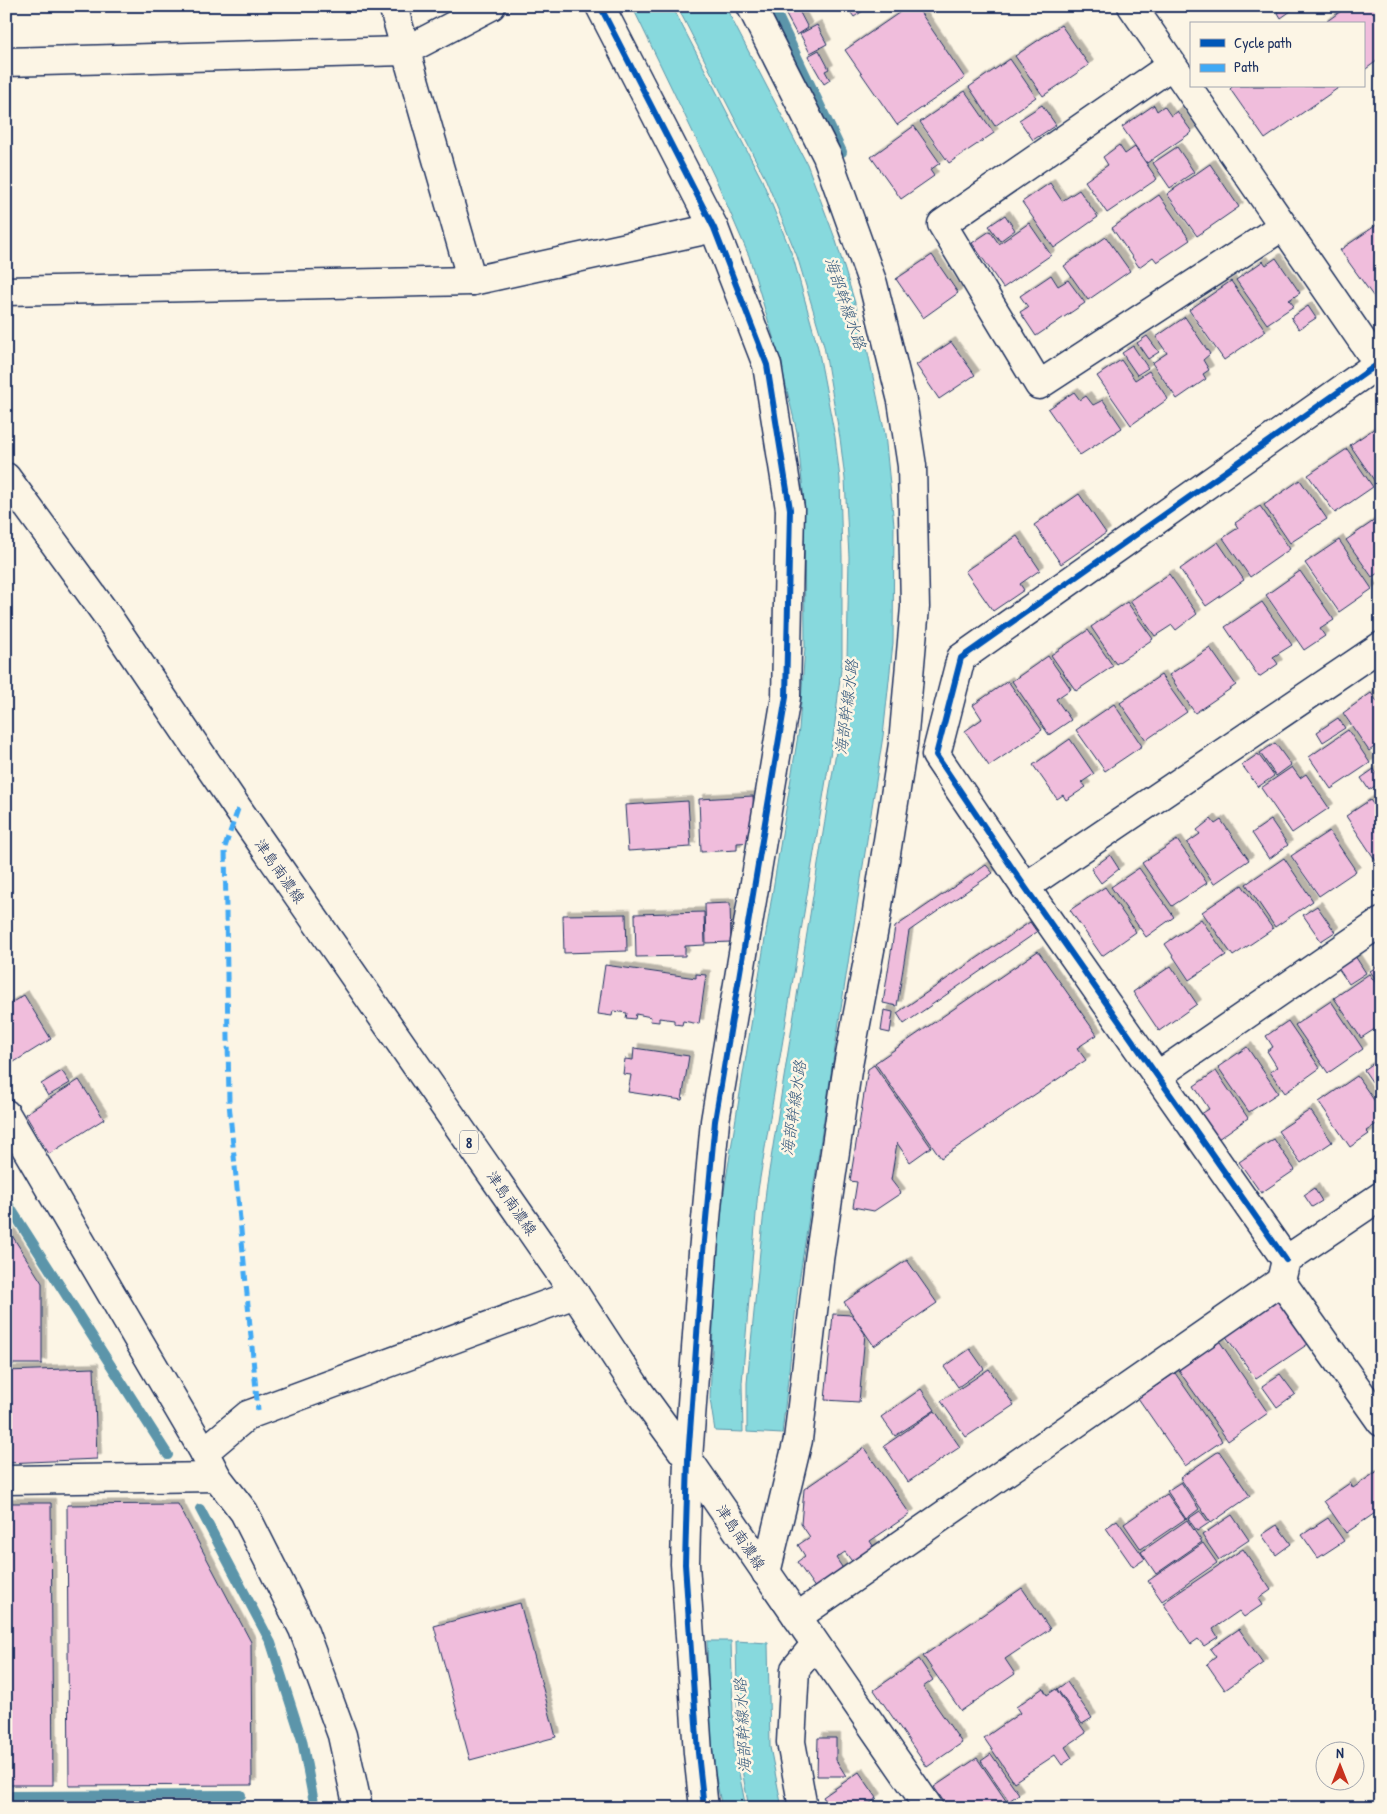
<svg xmlns="http://www.w3.org/2000/svg" width="1387" height="1814" viewBox="0 0 1387 1814" font-family="'Patrick Hand','Klee One',sans-serif">
<defs>
<filter id="shadow"><feDropShadow dx="4.5" dy="-4.5" stdDeviation="0" flood-color="#0004"/></filter>
</defs>
<rect width="100%" height="100%" fill="#fcf5e5"/>
<filter id="ink" filterUnits="userSpaceOnUse"><feTurbulence type="fractalNoise" baseFrequency=".02" numOctaves="2"/><feDisplacementMap in="SourceGraphic" scale="10" xChannelSelector="R" yChannelSelector="G"/><feConvolveMatrix kernelMatrix="1 2 1 2 8 2 1 2 1" color-interpolation-filters="sRGB"/></filter>
<g filter="url(#ink)">
<g fill="#87d9dd" stroke="#5c95aa">
<polygon points="632,6 672,6 762,180 793,257 818,348 835,437 840,479 842,557 842,660 834,732 758,1190 742,1383 743,1432 715,1431 710,1399 717,1235 799,729 805,648 804,501 797,432 779,357 749,256 717,182"/>
<polygon points="677,6 725,6 807,164 836,241 863,329 885,434 894,525 893,643 883,736 798,1288 782,1434 747,1432 747,1383 766,1190 839,733 847,660 849,557 845,479 840,438 824,346 797,256 766,180"/>
<polygon points="707,1641 731,1641 734,1748 746,1808 722,1808 710,1749"/>
<polygon points="736,1641 768,1643 770,1747 782,1808 749,1808 738,1748"/>
</g>
<g fill="none" stroke-linecap="round" stroke-linejoin="round">
<g stroke="#5c95aa" stroke-width="10">
<polyline points="773,6 842,152"/>
<polyline points="6,1201 168,1455"/>
<polyline points="200,1509 271,1643 302,1740 315,1808"/>
<polyline points="6,1796 241,1795"/>
</g>
</g>
<g fill="#f0bddc" stroke="#1b2f5e" filter="url(#shadow)">
<polygon points="846,6 870,6 854,17"/>
<polygon points="909,6 916,6 965,78 897,125 845,50"/>
<polygon points="1274,6 1298,6 1281,18"/>
<polygon points="1348,6 1381,6 1381,58 1363,71 1363,24 1323,24"/>
<polygon points="797,7 808,28 797,35 785,13"/>
<polygon points="817,25 827,44 810,53 800,34"/>
<polygon points="1061,25 1089,65 1043,96 1015,56"/>
<polygon points="819,50 829,69 825,71 830,80 824,84 808,56"/>
<polygon points="1010,59 1036,97 995,126 969,87"/>
<polygon points="1233,86 1341,86 1265,139 1230,89"/>
<polygon points="965,91 994,133 949,163 920,122"/>
<polygon points="1042,105 1056,125 1033,140 1019,120"/>
<polygon points="1154,105 1157,111 1164,106 1171,116 1177,111 1192,132 1147,163 1122,127"/>
<polygon points="914,126 940,163 930,170 934,176 901,199 871,157"/>
<polygon points="1119,145 1125,154 1135,147 1157,179 1107,213 1085,181 1108,165 1103,157"/>
<polygon points="1177,147 1194,172 1170,188 1153,163"/>
<polygon points="1210,164 1239,207 1197,236 1167,194"/>
<polygon points="1050,183 1062,201 1079,190 1098,217 1054,248 1022,202"/>
<polygon points="1159,195 1190,240 1157,262 1153,257 1139,267 1112,228"/>
<polygon points="1005,215 1015,230 1000,241 989,226"/>
<polygon points="1381,222 1381,297 1376,300 1340,250"/>
<polygon points="1029,223 1051,255 1003,288 972,243 990,231 999,244"/>
<polygon points="1106,237 1130,271 1088,300 1064,266"/>
<polygon points="932,255 958,293 923,318 896,279"/>
<polygon points="1276,258 1300,293 1289,300 1294,306 1267,324 1236,280 1263,261 1266,265"/>
<polygon points="1051,275 1058,286 1068,280 1085,303 1036,336 1020,312 1028,307 1020,296"/>
<polygon points="1231,281 1266,331 1224,360 1189,310"/>
<polygon points="1308,306 1316,318 1299,329 1291,318"/>
<polygon points="1185,317 1210,354 1203,360 1209,370 1203,374 1206,379 1177,399 1152,363 1167,353 1156,337"/>
<polygon points="1147,336 1159,352 1148,359 1137,343"/>
<polygon points="951,342 975,375 939,399 916,365"/>
<polygon points="1133,346 1148,368 1137,375 1122,353"/>
<polygon points="1121,360 1135,380 1149,371 1168,399 1131,425 1097,376"/>
<polygon points="1074,392 1080,400 1086,396 1093,405 1103,400 1122,428 1080,455 1048,409"/>
<polygon points="1381,424 1381,484 1378,486 1350,445"/>
<polygon points="1347,449 1373,487 1335,513 1308,475"/>
<polygon points="1300,480 1327,519 1290,543 1264,505"/>
<polygon points="1079,494 1106,533 1061,564 1034,525"/>
<polygon points="1260,506 1290,549 1250,577 1223,538 1238,528 1235,523"/>
<polygon points="1381,516 1381,571 1372,577 1346,540"/>
<polygon points="1017,536 1040,570 1020,584 1024,590 993,611 965,571"/>
<polygon points="1339,540 1372,589 1339,612 1305,563"/>
<polygon points="1218,542 1244,580 1206,606 1180,569"/>
<polygon points="1300,571 1334,620 1320,629 1325,636 1304,650 1266,595"/>
<polygon points="1169,574 1197,614 1176,630 1172,625 1155,636 1130,601"/>
<polygon points="1127,602 1153,639 1116,664 1091,627"/>
<polygon points="1262,602 1292,645 1273,657 1278,664 1259,677 1225,627"/>
<polygon points="1088,630 1113,666 1076,691 1051,655"/>
<polygon points="1210,648 1236,685 1195,713 1169,675"/>
<polygon points="1048,656 1071,689 1056,699 1071,720 1049,735 1012,681"/>
<polygon points="1161,675 1187,712 1146,740 1120,703"/>
<polygon points="1008,681 1042,730 989,766 965,731 982,719 973,705"/>
<polygon points="1371,693 1379,704 1381,702 1381,742 1369,751 1343,713"/>
<polygon points="1114,704 1142,746 1105,771 1076,730"/>
<polygon points="1338,718 1345,728 1323,742 1317,732"/>
<polygon points="1348,730 1370,763 1331,789 1309,757"/>
<polygon points="1070,739 1094,774 1082,782 1086,787 1066,800 1063,795 1057,799 1033,765"/>
<polygon points="1275,743 1291,765 1276,776 1260,753"/>
<polygon points="1258,754 1274,776 1258,787 1242,765"/>
<polygon points="1292,767 1300,778 1306,774 1329,808 1292,833 1261,788"/>
<polygon points="1374,769 1381,782 1369,790 1361,778"/>
<polygon points="753,796 755,842 737,843 737,850 701,852 699,799"/>
<polygon points="1370,800 1377,809 1381,807 1381,862 1378,864 1346,816"/>
<polygon points="688,801 691,847 628,851 625,805"/>
<polygon points="1211,819 1215,824 1221,820 1249,860 1214,884 1187,843 1200,834 1197,830"/>
<polygon points="1271,820 1288,845 1269,859 1252,833"/>
<polygon points="1329,831 1356,871 1319,896 1291,856"/>
<polygon points="1177,840 1207,883 1172,906 1142,863"/>
<polygon points="1110,855 1119,869 1101,883 1091,869"/>
<polygon points="1284,858 1313,901 1275,927 1246,884"/>
<polygon points="986,865 993,873 909,931 897,1006 883,1003 895,927"/>
<polygon points="1139,868 1174,917 1146,937 1111,887"/>
<polygon points="1242,885 1273,929 1233,956 1202,912"/>
<polygon points="1105,887 1136,932 1102,956 1070,910"/>
<polygon points="730,903 731,942 706,943 705,904"/>
<polygon points="1317,906 1335,932 1321,941 1303,915"/>
<polygon points="704,912 705,945 685,946 685,956 636,957 635,914"/>
<polygon points="626,914 627,951 564,953 563,915"/>
<polygon points="1201,919 1226,955 1189,980 1165,944"/>
<polygon points="1030,922 1037,932 904,1024 897,1013"/>
<polygon points="1038,951 1097,1035 1077,1048 1086,1060 941,1158 875,1063"/>
<polygon points="1355,956 1366,973 1349,984 1338,968"/>
<polygon points="1381,964 1381,986 1370,971"/>
<polygon points="605,965 696,978 696,974 706,975 699,1024 683,1021 682,1025 674,1024 674,1020 659,1018 659,1022 650,1021 651,1017 636,1014 635,1019 626,1018 627,1013 613,1011 612,1016 598,1014"/>
<polygon points="1171,966 1197,1004 1159,1031 1133,992"/>
<polygon points="1369,974 1381,990 1381,1025 1361,1038 1334,998"/>
<polygon points="24,995 51,1039 6,1067 6,1006"/>
<polygon points="1331,1001 1363,1049 1328,1073 1295,1025"/>
<polygon points="884,1010 893,1012 890,1033 881,1031"/>
<polygon points="1288,1021 1320,1068 1285,1093 1270,1072 1277,1067 1267,1051 1273,1047 1266,1036"/>
<polygon points="1247,1047 1278,1093 1249,1112 1218,1067"/>
<polygon points="634,1048 689,1056 682,1100 628,1092 631,1075 623,1074 625,1059 633,1060"/>
<polygon points="1381,1058 1381,1095 1364,1070"/>
<polygon points="874,1065 931,1147 910,1162 897,1143 891,1180 901,1193 874,1211 853,1207 857,1182 850,1181 868,1069"/>
<polygon points="62,1071 70,1083 48,1096 41,1084"/>
<polygon points="1216,1071 1248,1118 1218,1139 1201,1114 1209,1109 1194,1086"/>
<polygon points="1357,1076 1381,1110 1381,1121 1366,1131 1369,1134 1350,1147 1319,1102"/>
<polygon points="79,1080 104,1119 49,1154 25,1114"/>
<polygon points="1310,1110 1332,1142 1301,1163 1278,1131"/>
<polygon points="1274,1139 1295,1170 1261,1193 1239,1162"/>
<polygon points="1314,1188 1322,1201 1312,1207 1304,1195"/>
<polygon points="6,1226 42,1283 42,1364 6,1364"/>
<polygon points="907,1260 937,1303 874,1346 844,1302"/>
<polygon points="1281,1298 1311,1342 1256,1379 1225,1335"/>
<polygon points="833,1314 852,1315 865,1334 859,1402 825,1400"/>
<polygon points="1218,1339 1268,1413 1228,1441 1177,1368"/>
<polygon points="970,1349 984,1369 958,1387 944,1367"/>
<polygon points="94,1368 97,1459 6,1463 6,1371"/>
<polygon points="989,1369 1014,1405 966,1437 941,1401"/>
<polygon points="1175,1373 1222,1441 1185,1466 1138,1398"/>
<polygon points="1280,1374 1295,1394 1277,1407 1262,1386"/>
<polygon points="921,1389 935,1410 895,1436 881,1417"/>
<polygon points="935,1411 960,1447 908,1482 884,1446"/>
<polygon points="864,1448 910,1514 870,1541 875,1549 854,1564 845,1552 836,1558 846,1573 818,1592 797,1562 805,1556 798,1545 810,1537 801,1524 804,1489"/>
<polygon points="1219,1451 1250,1496 1211,1523 1180,1478"/>
<polygon points="1379,1470 1381,1509 1346,1533 1324,1501 1350,1483 1353,1488"/>
<polygon points="1181,1482 1199,1509 1186,1519 1167,1491"/>
<polygon points="1167,1494 1185,1519 1141,1549 1124,1524"/>
<polygon points="6,1503 51,1503 53,1785 6,1785"/>
<polygon points="178,1504 251,1642 252,1785 69,1786 67,1505"/>
<polygon points="1200,1511 1209,1523 1197,1531 1188,1519"/>
<polygon points="1232,1515 1249,1540 1219,1560 1202,1535"/>
<polygon points="1328,1518 1344,1541 1318,1558 1302,1535"/>
<polygon points="1117,1520 1145,1559 1133,1567 1106,1528"/>
<polygon points="1187,1520 1202,1542 1156,1574 1141,1552"/>
<polygon points="1277,1525 1291,1544 1276,1555 1262,1535"/>
<polygon points="1203,1543 1217,1563 1162,1601 1148,1581"/>
<polygon points="1243,1549 1271,1590 1258,1599 1262,1605 1244,1617 1239,1611 1213,1629 1218,1637 1204,1646 1198,1639 1191,1644 1163,1603"/>
<polygon points="1022,1588 1050,1629 1005,1659 1015,1674 961,1711 923,1656"/>
<polygon points="520,1603 556,1737 470,1760 434,1626"/>
<polygon points="1239,1629 1263,1663 1225,1690 1207,1664 1216,1657 1210,1649"/>
<polygon points="919,1659 933,1680 923,1687 962,1743 927,1767 874,1690"/>
<polygon points="1067,1682 1092,1718 1082,1724 1057,1689"/>
<polygon points="1043,1688 1047,1695 1056,1689 1086,1733 1065,1747 1072,1758 1062,1765 1055,1755 1014,1782 984,1738 1020,1713 1016,1707"/>
<polygon points="818,1738 836,1738 836,1760 846,1776 817,1776"/>
<polygon points="991,1754 1019,1794 1009,1801 981,1761"/>
<polygon points="977,1758 1011,1808 948,1808 934,1787"/>
<polygon points="859,1772 877,1798 864,1808 830,1808 823,1797"/>
</g>
<g fill="none" stroke-linecap="round" stroke-linejoin="round">
<g stroke="#1b2f5e" stroke-width="31">
<g id="minor">
<polyline points="393,6 472,281"/>
<polyline points="600,6 714,228 767,365 790,509 786,697 715,1121 703,1252 688,1459 685,1564 698,1753 704,1808"/>
<polyline points="751,6 827,156 873,284 902,401 912,466 915,607 903,744 876,918 847,1071 819,1260 798,1440 766,1573"/>
<polyline points="1132,6 1381,368"/>
<polyline points="6,62 405,51 491,6"/>
<polyline points="1172,65 942,224 1039,385 1283,226"/>
<polyline points="6,291 472,281 714,228"/>
<polyline points="1025,887 1381,646"/>
<polyline points="1157,1076 1381,922"/>
<polyline points="6,1114 204,1452"/>
<polyline points="1381,1196 1286,1260 1281,1281 1381,1422"/>
<polyline points="1286,1260 1025,887 936,755 961,658 1378,364"/>
<polyline points="6,1480 217,1477"/>
<polyline points="797,1617 1281,1281"/>
<polyline points="358,1808 342,1735 303,1629 244,1512 217,1477 204,1452 248,1415 575,1294"/>
<polyline points="803,1808 791,1742 795,1669 815,1645"/>
</g>
</g>
<g stroke="#1b2f5e" stroke-width="31">
<polyline id="primary" points="6,477 106,614 238,809 575,1294 637,1389 688,1459 929,1808"/>
</g>
<use href="#minor" stroke="#fcf5e5" stroke-width="28"/>
<use href="#primary" stroke="#fcf5e5" stroke-width="28"/>
<polyline stroke="#3fa9f5" stroke-width="5" stroke-dasharray="10 5" stroke-linecap="butt" points="238,809 225,847 229,1103 258,1411"/>
<g stroke="#fcf5e5" stroke-width="9">
<g id="cycleway">
<polyline points="600,6 714,228 767,365 790,509 786,697 715,1121 703,1252 688,1459 685,1564 698,1753 704,1808"/>
<polyline points="1286,1260 1025,887 936,755 961,658 1378,364"/>
</g>
</g>
<use href="#cycleway" stroke="#0057b8" stroke-width="6"/>
</g>
</g>
<g text-anchor="middle" dominant-baseline="central" stroke-width="5" stroke-linejoin="round" paint-order="stroke">
<rect fill="#fcf5e5" stroke="#5e6a86" stroke-width="1" x="460" y="1130.5" width="18" height="23" rx="4"/>
<g font-size="14" font-weight="bold" fill="#1b2f5e">
<text x="469" y="1142">8</text>
</g>
<g font-size="15" fill="#1b2f5e" stroke="#fcf5e5">
<text transform="translate(280 871) rotate(55)">津島南濃線</text>
<text transform="translate(512 1203) rotate(55)">津島南濃線</text>
<text transform="translate(741 1537) rotate(56)">津島南濃線</text>
</g>
<g font-size="16" font-style="italic" fill="#365a7e" stroke="#fcf5e5">
<text transform="translate(846 303) rotate(71)">海部幹線水路</text>
<text transform="translate(846 707) rotate(-83)">海部幹線水路</text>
<text transform="translate(793 1108) rotate(-82)">海部幹線水路</text>
<text transform="translate(742 1726) rotate(-93)">海部幹線水路</text>
</g>
</g>
<rect width="1387" height="1814" fill="none" stroke="#fcf5e5" stroke-width="25"/>
<rect x="12" y="12" width="1362" height="1789" fill="none" stroke="#1b2f5e" stroke-width="2" filter="url(#ink)"/>
<rect x="1190" y="22" width="175" height="65" fill="#fcf5e5" stroke="#a2a6af"/>
<rect x="1200" y="39" width="25" height="8" fill="#0057b8" stroke="#a2a6af"/>
<text x="1234" y="48" font-size="15" fill="#1b2f5e">Cycle path</text>
<rect x="1200" y="64" width="25" height="8" fill="#3fa9f5" stroke="#a2a6af"/>
<text x="1234" y="72" font-size="15" fill="#1b2f5e">Path</text>
<g transform="translate(1340 1766)"><circle r="24" fill="#fcf5e5" stroke="#a2a6af"/>
<path d="M0-4L9 19L0 12L-9 19Z" fill="#c8321e"/>
<text y="-8" font-size="14" font-weight="bold" text-anchor="middle" fill="#1b2f5e">N</text>
</g>
</svg>
